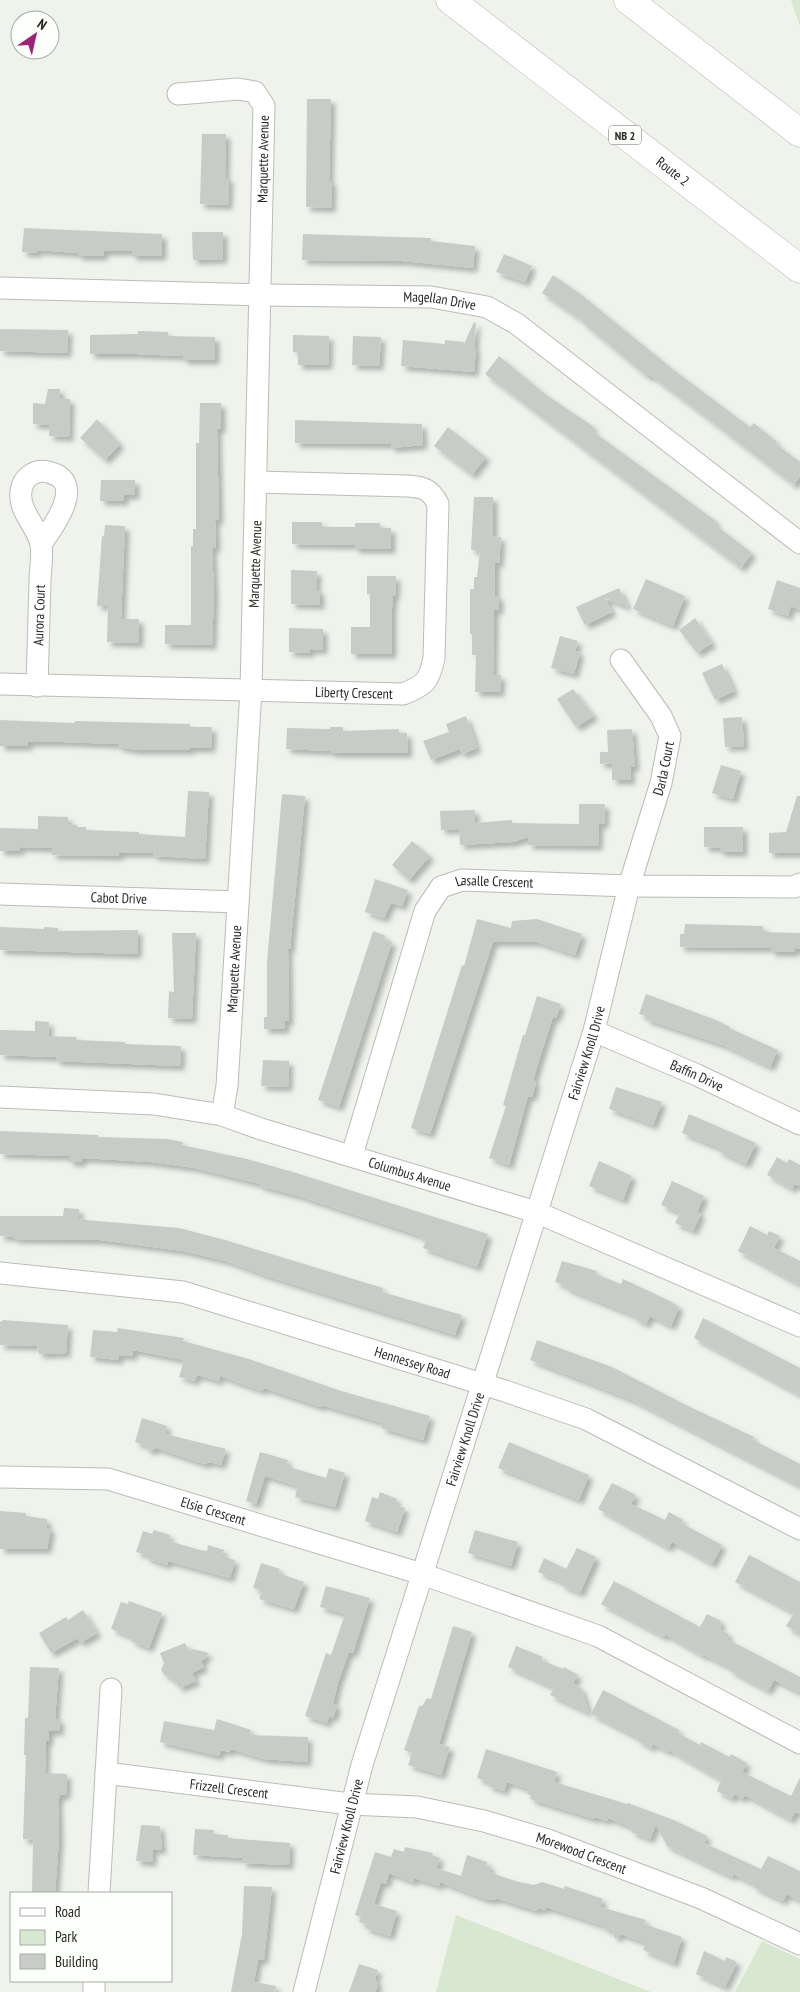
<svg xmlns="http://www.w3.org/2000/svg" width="800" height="1992" viewBox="0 0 800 1992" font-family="'PT Sans Narrow',sans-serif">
<defs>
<filter id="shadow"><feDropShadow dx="4.5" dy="4.5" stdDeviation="2.5" flood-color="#0004"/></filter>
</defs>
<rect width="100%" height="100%" fill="#eff3ec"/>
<g fill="#d8e7cf">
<polygon points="791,0 800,0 800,26"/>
<polygon points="456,1915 651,1992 436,1992"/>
<polygon points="762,1941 800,1959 800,1992 735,1992"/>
</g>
<g fill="#c8ccc6" filter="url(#shadow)">
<polygon points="307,99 331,99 329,181 332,181 331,208 306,207"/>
<polygon points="202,134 226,134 225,178 229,178 228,205 200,204"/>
<polygon points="24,228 162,234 162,256 132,256 132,251 104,251 103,256 78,256 78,253 37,250 37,253 22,252"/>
<polygon points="192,232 223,232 223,259 193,260"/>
<polygon points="303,234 431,238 431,241 475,246 473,268 402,261 302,260"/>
<polygon points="504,254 532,266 525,282 496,272"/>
<polygon points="553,275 579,293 675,371 750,427 754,423 777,442 776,444 800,462 800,476 794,485 698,411 650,375 648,377 582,322 583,321 542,293"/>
<polygon points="474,322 476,323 474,348 476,348 474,372 401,366 403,340 445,344 445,340 464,342 463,346"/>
<polygon points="0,329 68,330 67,353 0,351"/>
<polygon points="138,331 168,332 168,336 215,337 215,360 183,360 183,356 137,354 90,354 90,335 138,334"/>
<polygon points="293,335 329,336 328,365 298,365 298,352 293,352"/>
<polygon points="353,336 381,337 379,366 352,365"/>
<polygon points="499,356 545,394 594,427 591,430 716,521 714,524 752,553 741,568 485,374"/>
<polygon points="48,389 60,389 60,398 70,399 69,437 49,436 50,425 33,424 33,403 45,404"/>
<polygon points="200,403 221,403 221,429 217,429 219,520 215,520 216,548 212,548 214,594 212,645 165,644 165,625 191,625 191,546 193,546 193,529 196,529 196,443 199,443"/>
<polygon points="97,419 120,444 105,460 80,438"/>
<polygon points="295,420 422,424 423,445 391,448 391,444 295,443"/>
<polygon points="448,427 486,457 472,475 434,446"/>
<polygon points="101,480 135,480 135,495 124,495 124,501 100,501"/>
<polygon points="474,497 493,497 493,536 501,537 499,563 495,563 495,596 499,596 499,610 494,610 493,675 501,675 500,692 475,692 476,655 472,655 472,634 470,634 470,589 474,589 474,577 477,577 480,551 471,550"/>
<polygon points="292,522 322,522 322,527 355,527 355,523 380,523 380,528 391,528 391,549 355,549 355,545 292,544"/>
<polygon points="105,525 125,526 121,619 139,619 139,643 107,642 108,606 97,606 102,536 104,536"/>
<polygon points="291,570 317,571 316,590 320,590 320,605 291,604"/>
<polygon points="367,576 396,576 395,596 393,596 392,608 392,654 351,654 351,627 370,627 370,594 367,594"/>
<polygon points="646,579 685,596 673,626 633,609"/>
<polygon points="777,580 800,588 800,610 791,606 788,616 768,609"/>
<polygon points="619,588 628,607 605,598 612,612 585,625 576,607"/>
<polygon points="695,618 712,643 697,653 679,630"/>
<polygon points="289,628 323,629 323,650 310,649 310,653 289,652"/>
<polygon points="560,636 578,641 575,651 580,652 574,674 551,668"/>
<polygon points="722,664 734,691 715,700 702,673"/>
<polygon points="573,689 594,716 576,727 557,699"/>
<polygon points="466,716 477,748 462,754 460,749 431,760 423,741 449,732 446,724"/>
<polygon points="742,717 744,746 725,747 723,718"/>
<polygon points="0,720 75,723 75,721 190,724 190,727 212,727 211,748 190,748 190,750 137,750 118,747 118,744 63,742 28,742 28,746 0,746"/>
<polygon points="330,727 343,727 343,731 399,729 399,733 407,733 408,753 330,753 330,751 286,749 287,728 330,729"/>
<polygon points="632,729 635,767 630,767 631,780 612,780 612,763 600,764 600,752 608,752 607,730"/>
<polygon points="721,765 741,771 733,799 712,793"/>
<polygon points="188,791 209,792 205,859 153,856 153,853 119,853 119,856 52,855 52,848 20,847 20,851 0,851 0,828 38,829 38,816 68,817 68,824 77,825 77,827 86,827 86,830 139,832 139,834 185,837"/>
<polygon points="282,794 305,796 290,949 288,949 289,1021 285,1021 285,1029 264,1029 264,1017 267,1017 267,962"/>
<polygon points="797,796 800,796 800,853 769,853 769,833 786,832"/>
<polygon points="579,804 605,804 604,824 599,824 598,846 528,845 528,837 513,842 460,845 459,829 441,830 440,811 475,810 475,823 512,820 512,823 579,824"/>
<polygon points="704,827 743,827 743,852 720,852 720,848 704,847"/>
<polygon points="412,841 430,856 409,880 392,865"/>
<polygon points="375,879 408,890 402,906 391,903 384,918 365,912"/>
<polygon points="477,919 511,928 512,921 537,919 582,934 575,955 537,942 493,942 430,1134 411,1128 462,965 464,966"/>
<polygon points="685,924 763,926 763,932 800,933 800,949 795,949 795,952 771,952 771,948 680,947 680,934 684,934"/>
<polygon points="0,927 44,929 44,927 58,928 58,931 138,930 137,954 0,950"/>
<polygon points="373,931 386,936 384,939 392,942 339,1107 318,1100"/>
<polygon points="172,933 196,933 192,1019 168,1018 169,991 174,992"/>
<polygon points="646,994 716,1020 730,1027 729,1028 778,1050 770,1067 723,1045 645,1019 646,1016 639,1014"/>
<polygon points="537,996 561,1004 556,1018 553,1017 540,1057 533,1081 536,1082 532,1097 528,1096 509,1165 489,1158 506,1106 503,1105 523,1035 525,1035"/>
<polygon points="35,1021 49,1022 48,1036 77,1037 76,1040 125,1042 125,1044 181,1046 180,1066 56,1061 56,1057 0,1055 0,1030 35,1031"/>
<polygon points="263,1060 289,1061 288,1087 261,1086"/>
<polygon points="616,1087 662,1102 653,1125 609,1109"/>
<polygon points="689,1114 756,1143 746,1164 718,1151 719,1148 682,1133"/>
<polygon points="0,1131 98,1135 98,1137 167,1139 183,1142 182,1145 247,1159 293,1172 488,1234 477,1267 423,1248 426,1240 417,1235 299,1196 260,1186 260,1184 195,1168 151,1162 82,1158 82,1162 69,1162 69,1156 0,1154"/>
<polygon points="777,1157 787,1163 789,1159 800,1165 800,1186 795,1184 792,1189 767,1175"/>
<polygon points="599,1161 632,1176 623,1200 589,1186"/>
<polygon points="672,1181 704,1196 697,1212 701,1214 693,1231 675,1223 680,1213 661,1205"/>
<polygon points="64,1208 79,1209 79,1218 86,1220 179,1228 225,1240 383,1288 382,1292 462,1315 455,1335 267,1276 226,1261 183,1251 100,1240 14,1239 14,1237 0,1236 0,1216 63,1216"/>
<polygon points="750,1226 767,1235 769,1231 780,1236 774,1248 800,1261 800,1285 738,1251"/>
<polygon points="562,1261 597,1271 596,1274 621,1284 623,1279 670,1301 679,1307 671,1326 650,1316 646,1324 634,1318 635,1316 565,1288 566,1286 555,1282"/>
<polygon points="703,1318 800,1368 800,1395 694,1338"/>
<polygon points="3,1320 68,1325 66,1353 39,1354 37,1346 0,1345 0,1322"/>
<polygon points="118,1328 184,1338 183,1341 249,1359 341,1391 430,1416 423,1440 381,1428 383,1423 322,1405 321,1407 264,1388 262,1391 220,1376 219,1381 197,1375 195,1381 179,1377 184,1360 133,1350 133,1356 119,1355 119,1360 90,1357 93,1330 117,1332"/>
<polygon points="537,1340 612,1367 688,1406 754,1437 753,1440 800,1464 800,1486 632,1400 530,1360"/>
<polygon points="142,1418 167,1426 165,1434 226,1449 221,1465 210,1462 204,1464 156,1448 151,1451 147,1449 144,1445 135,1442"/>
<polygon points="509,1442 589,1475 579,1500 498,1468"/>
<polygon points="260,1452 288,1460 286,1466 326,1478 329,1468 345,1473 335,1507 295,1497 298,1486 265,1476 256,1504 246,1501"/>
<polygon points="612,1483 636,1495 631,1504 665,1520 669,1512 683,1520 681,1523 722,1545 712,1564 672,1542 668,1548 598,1509"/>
<polygon points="380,1492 397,1499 395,1505 405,1508 397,1532 365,1521 372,1497 378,1499"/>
<polygon points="0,1511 26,1513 26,1516 47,1519 47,1528 51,1528 47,1549 0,1549"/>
<polygon points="154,1530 170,1535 169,1541 200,1550 207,1551 208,1545 224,1550 222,1556 235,1560 230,1578 179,1564 168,1561 167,1565 146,1558 147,1555 136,1552 143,1531 152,1534"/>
<polygon points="475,1530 518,1542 511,1566 468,1553"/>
<polygon points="577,1548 596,1557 580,1593 561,1585 562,1582 538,1572 544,1558 566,1569"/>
<polygon points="749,1555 800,1582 800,1634 786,1626 794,1613 735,1582"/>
<polygon points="261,1563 280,1569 278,1573 304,1582 294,1609 259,1599 262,1591 253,1588"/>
<polygon points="614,1581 700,1627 707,1614 721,1621 720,1629 729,1634 727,1639 800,1677 800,1693 774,1680 768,1691 729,1670 731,1668 704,1655 703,1656 665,1634 664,1637 601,1604"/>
<polygon points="326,1586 370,1598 353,1653 349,1652 338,1682 333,1704 337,1706 333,1718 329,1716 327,1723 305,1716 326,1653 331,1655 345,1614 320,1607"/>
<polygon points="129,1601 162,1613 149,1648 131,1641 132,1637 111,1629 121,1602 128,1604"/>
<polygon points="83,1610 97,1633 80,1643 78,1638 51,1653 39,1633 66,1617 68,1620"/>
<polygon points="453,1626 472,1632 439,1744 450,1747 441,1775 408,1765 412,1753 404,1750 419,1706 422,1706 427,1698 431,1699"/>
<polygon points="185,1643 189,1651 193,1649 209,1653 201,1662 204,1667 192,1673 196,1681 179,1688 176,1681 173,1682 171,1678 164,1675 161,1670 164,1663 160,1653"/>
<polygon points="516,1646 543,1657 541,1660 563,1669 564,1667 578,1675 573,1683 581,1688 589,1713 550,1695 554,1688 508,1667"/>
<polygon points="30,1667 59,1668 55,1719 60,1719 59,1731 49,1731 49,1741 46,1741 45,1773 67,1774 66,1795 60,1795 58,1801 59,1839 55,1893 32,1893 33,1840 23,1839 26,1755 24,1755 25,1718 28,1718"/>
<polygon points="603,1690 679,1730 678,1733 700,1745 701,1742 729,1757 731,1754 747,1763 742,1772 791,1796 800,1778 800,1814 795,1812 791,1820 745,1795 742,1799 734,1794 732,1799 717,1791 721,1780 669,1750 668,1752 653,1744 651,1748 637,1740 638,1738 591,1714"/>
<polygon points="217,1719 251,1730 250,1735 308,1737 307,1762 264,1759 231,1749 229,1752 221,1750 219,1756 160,1742 164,1721 214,1730"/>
<polygon points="486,1749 557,1772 554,1782 627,1804 628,1803 676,1821 707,1836 704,1843 761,1869 768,1856 800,1871 800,1901 787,1894 783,1901 753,1887 754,1884 733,1874 732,1877 667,1846 656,1825 650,1839 631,1832 633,1828 608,1818 607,1821 595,1817 594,1819 530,1799 531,1795 527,1794 529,1789 507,1782 504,1791 488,1786 489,1782 477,1778"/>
<polygon points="141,1825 160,1826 162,1850 153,1849 152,1862 136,1861"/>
<polygon points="195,1829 214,1830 213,1834 228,1835 228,1838 290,1843 289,1865 242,1863 243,1858 193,1855"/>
<polygon points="405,1847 433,1853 432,1855 440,1858 436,1868 461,1876 467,1855 487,1862 486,1865 491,1867 489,1872 515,1881 534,1885 542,1882 564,1889 565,1886 603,1899 600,1907 646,1920 644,1924 682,1937 674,1963 643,1950 646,1943 621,1934 615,1939 612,1931 603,1928 604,1926 546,1907 545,1910 538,1908 537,1911 496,1898 495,1900 485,1899 440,1882 439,1886 414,1878 413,1882 389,1873 386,1884 381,1882 374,1904 397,1911 390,1936 365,1928 367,1924 359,1922 361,1917 355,1915 375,1852 391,1857 394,1849 404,1852"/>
<polygon points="244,1886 272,1887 264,1959 258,1960 254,1982 276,1986 275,1992 231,1992 242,1934"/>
<polygon points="704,1951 725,1961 726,1957 737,1962 725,1987 696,1974"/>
<polygon points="359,1964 378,1970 375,1978 378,1985 375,1992 349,1992"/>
</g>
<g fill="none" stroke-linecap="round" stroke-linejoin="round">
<g stroke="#b9bdb7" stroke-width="23">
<g id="minor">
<polyline points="178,94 238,89 255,92 264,106 251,690 227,1086 222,1115"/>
<path id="s1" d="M0 288 261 295 431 297 487 307 517 324 800 543"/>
<path id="s2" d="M0 684 403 694C425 685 429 682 434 658L438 504C431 490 424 487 408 486L257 482"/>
<path id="s3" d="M37 686C38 651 39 617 40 582 40 571 43 556 41 544 37 526 18 511 21 491 23 477 35 469 48 472 88 481 53 527 41 544"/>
<path id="s4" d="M0 894 238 902"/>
<path id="s5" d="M594 1031 697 1075 800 1124"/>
<path id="s6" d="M0 1097 154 1104 222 1115 261 1129 536 1212 800 1326"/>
<path id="s7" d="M352 1155 425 911 441 887 462 880 629 886 794 887 800 884"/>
<path id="s8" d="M0 1273 183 1292 505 1391 586 1419 800 1529"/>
<path id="s9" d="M0 1477 108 1479 422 1574 598 1636 800 1743"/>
<path id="s10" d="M106 1773 350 1804 417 1807 484 1821 548 1840 701 1898 800 1944"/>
<polyline points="99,1893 111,1689"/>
<polyline points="94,1992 94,1981"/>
<path id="s11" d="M304 1992 362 1765 594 1031 629 886 661 783 670 736 661 716 621 660"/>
</g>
</g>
<g stroke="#b9bdb7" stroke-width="29">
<g id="highway">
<path id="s12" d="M450 0 800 269"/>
<polyline points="628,0 800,133"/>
</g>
</g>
<use href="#minor" stroke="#fff" stroke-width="21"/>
<use href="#highway" stroke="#fff" stroke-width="28"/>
</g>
<g text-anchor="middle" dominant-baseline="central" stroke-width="4" stroke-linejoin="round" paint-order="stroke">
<rect fill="#fdfffc" stroke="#676866" stroke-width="1" x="609" y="125.5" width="32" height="19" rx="4"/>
<g font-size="12" font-weight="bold" fill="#272826">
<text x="625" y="135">NB 2</text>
</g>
<g font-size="14" fill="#272826" stroke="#fdfffc">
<text transform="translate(263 159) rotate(-89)">Marquette Avenue</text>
<text stroke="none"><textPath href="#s12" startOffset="281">Route 2</textPath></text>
<text stroke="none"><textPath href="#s1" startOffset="440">Magellan Drive</textPath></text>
<text transform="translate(255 564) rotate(-88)">Marquette Avenue</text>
<text stroke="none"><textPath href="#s3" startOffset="71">Aurora Court</textPath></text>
<text stroke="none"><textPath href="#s2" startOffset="354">Liberty Crescent</textPath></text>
<text stroke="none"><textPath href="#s11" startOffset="1276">Darla Court</textPath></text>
<text stroke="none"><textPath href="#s7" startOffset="338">Lasalle Crescent</textPath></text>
<text stroke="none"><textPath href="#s4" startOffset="119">Cabot Drive</textPath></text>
<text transform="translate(234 969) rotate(-87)">Marquette Avenue</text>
<text stroke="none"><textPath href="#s11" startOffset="981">Fairview Knoll Drive</textPath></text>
<text stroke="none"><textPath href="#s5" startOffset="112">Baffin Drive</textPath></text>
<text stroke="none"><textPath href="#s6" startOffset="420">Columbus Avenue</textPath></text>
<text stroke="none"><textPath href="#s8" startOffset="424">Hennessey Road</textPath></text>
<text stroke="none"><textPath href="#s11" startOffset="576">Fairview Knoll Drive</textPath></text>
<text stroke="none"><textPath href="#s9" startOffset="218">Elsie Crescent</textPath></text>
<text stroke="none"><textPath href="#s10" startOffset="124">Frizzell Crescent</textPath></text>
<text stroke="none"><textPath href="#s11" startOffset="171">Fairview Knoll Drive</textPath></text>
<text stroke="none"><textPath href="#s10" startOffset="484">Morewood Crescent</textPath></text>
</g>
</g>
<rect x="10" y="1892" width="162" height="90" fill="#fdfffc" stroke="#a7a9a6"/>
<rect x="20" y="1908" width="25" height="8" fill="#ffffff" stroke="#a7a9a6"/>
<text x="55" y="1917" font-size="15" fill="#272826">Road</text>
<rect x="20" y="1930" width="25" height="15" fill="#d8e7cf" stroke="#a7a9a6"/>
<text x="55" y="1942" font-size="15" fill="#272826">Park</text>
<rect x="20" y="1954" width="25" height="15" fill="#c8ccc6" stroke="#a7a9a6"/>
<text x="55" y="1967" font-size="15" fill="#272826">Building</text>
<g transform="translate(35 35) rotate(34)"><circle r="24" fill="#fdfffc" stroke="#a7a9a6"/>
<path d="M0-4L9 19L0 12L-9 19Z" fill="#9e2378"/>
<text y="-8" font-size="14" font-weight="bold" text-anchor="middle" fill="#272826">N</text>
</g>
</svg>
